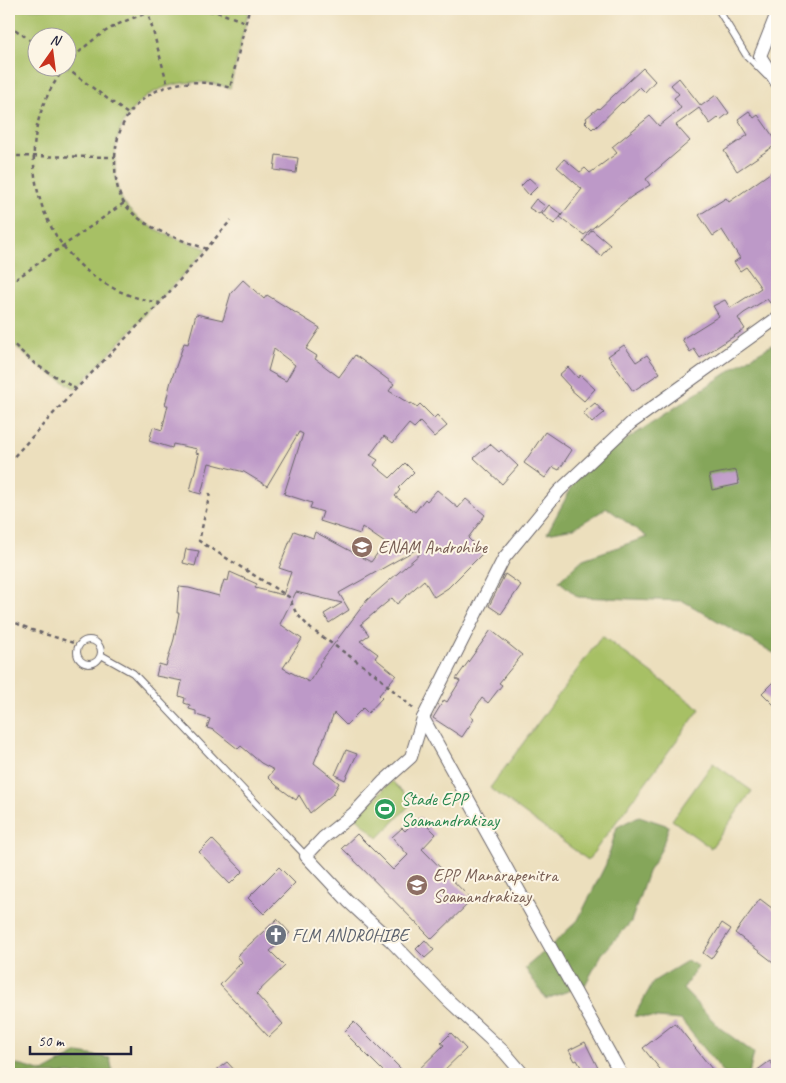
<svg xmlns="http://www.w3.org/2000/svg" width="786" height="1083" viewBox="0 0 786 1083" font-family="Caveat,sans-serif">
<rect width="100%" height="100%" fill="#fcf5e5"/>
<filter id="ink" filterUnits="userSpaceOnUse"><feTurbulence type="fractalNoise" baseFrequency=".02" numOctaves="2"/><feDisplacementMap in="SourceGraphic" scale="10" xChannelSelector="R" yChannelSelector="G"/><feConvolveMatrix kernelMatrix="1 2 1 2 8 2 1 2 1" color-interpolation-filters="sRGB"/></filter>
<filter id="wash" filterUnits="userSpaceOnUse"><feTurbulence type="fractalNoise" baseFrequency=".0096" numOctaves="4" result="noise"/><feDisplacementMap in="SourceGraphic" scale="20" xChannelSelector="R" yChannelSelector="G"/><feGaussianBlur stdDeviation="1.12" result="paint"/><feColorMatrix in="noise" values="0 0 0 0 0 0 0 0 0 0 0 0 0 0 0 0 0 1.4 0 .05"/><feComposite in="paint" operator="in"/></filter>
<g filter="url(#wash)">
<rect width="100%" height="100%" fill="#ecdfbd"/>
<g fill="#a7c065" stroke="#647150" fill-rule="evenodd">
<path d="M9 9H249L230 88C173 69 114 98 115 163 115 176 117 193 124 203 141 229 179 239 207 249L76 389 35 364 9 340ZM38 38H68V68H38Z"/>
<polygon points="602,636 700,709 588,860 490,788"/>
<polygon points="713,763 752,791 711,848 672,820"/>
<polygon points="392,781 413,802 378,838 356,817"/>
</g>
<g fill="#85a65a" stroke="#54644a">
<polygon points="777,342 777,655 683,601 578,597 559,581 583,559 647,537 607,508 574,528 547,533 581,470 751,357"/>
<polygon points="639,816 669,826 661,850 648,872 631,922 602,954 585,985 546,999 525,968 553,944 578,920 606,864 617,827"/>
<polygon points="687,961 698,966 683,989 720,1028 754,1053 749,1074 725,1074 681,1020 634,1016 654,981"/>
<polygon points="78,1053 110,1058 113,1074 9,1074 9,1062 43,1072"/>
</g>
<g id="blocks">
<g fill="#bd99c8" fill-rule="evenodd">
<polygon points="643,68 655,81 645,92 640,87 623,103 622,102 595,128 594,127 592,129 585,122 587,120 586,118 598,108 599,109"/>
<polygon points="679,78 701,106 716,95 729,113 720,120 718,118 710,124 699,108 676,125 690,141 646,179 650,185 631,197 584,235 560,217 582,189 557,167 564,159 580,172 585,168 590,173 617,153 612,147 650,116 659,126 681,108 674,98 679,94 671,85"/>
<polygon points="749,111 754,118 758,115 777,142 777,144 737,171 724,151 748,135 738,119"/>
<polygon points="276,155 298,158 296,173 274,170"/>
<polygon points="777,168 777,299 770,303 767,299 744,313 738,318 745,329 700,358 694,349 690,352 682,339 719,316 713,306 725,300 730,308 761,288 746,267 740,271 734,262 740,258 722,230 713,236 699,215 726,198 729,202"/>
<polygon points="529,178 538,186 529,195 521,186"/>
<polygon points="536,199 545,206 539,214 529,208"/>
<polygon points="549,205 562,215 554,224 542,214"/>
<polygon points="592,230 610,245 601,256 583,241"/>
<path d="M243 280 264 299 267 295 320 328 306 349 317 356 315 359 339 377 355 355 394 384 389 391 410 404 411 403 417 407 420 404 434 418 437 415 447 426 434 437 420 422 414 428 409 424 393 443 384 436 370 455 378 460 374 465 390 478 405 463 414 472 398 488 400 490 395 496 415 512 425 499 427 501 437 490 458 508 466 499 485 515 468 538 483 553 448 588 434 597 424 580 397 604 392 598 361 624 369 635 360 641 378 654 375 658 396 675 379 695 382 698 368 713 363 708 346 725 334 713 314 763 339 783 333 794 310 813 299 795 296 800 277 786 268 777 274 770 261 763 241 746 238 749 214 730 207 728 210 719 196 715V711L189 709 190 705 184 703 185 698 179 696 182 681 156 676 159 664 166 666 174 639 179 613H177L179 587 189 588 219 596 224 580 228 581 230 572 257 584 255 588 283 595 291 572 279 568 294 531 313 538 315 532 371 562 385 543 362 527 360 534 320 521 323 512 310 508 312 503 284 494 303 434 299 432 267 486 244 472 209 463 201 494 190 491 199 454 196 453 197 449 173 444 172 448 149 441 153 427 162 430 168 405H165L171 381 184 343 188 344 196 314 223 320 231 293ZM274 349 295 365 286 381 268 371ZM417 549 421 553 367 600 319 664 320 665 309 682 283 668 302 639 280 624 296 592 342 603 324 614 329 623 349 610 339 593Z"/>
<polygon points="624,345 636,362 647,355 660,373 633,391 608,356"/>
<polygon points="568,367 578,378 580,375 595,389 584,401 569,388 570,387 559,375"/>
<polygon points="595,403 604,413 592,423 583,413"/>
<polygon points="545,432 572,450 559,470 553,467 545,478 524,463"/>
<polygon points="490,444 499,452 501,450 518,466 502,484 474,458"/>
<polygon points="736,470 739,484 712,490 709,475"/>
<polygon points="186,549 199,551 195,566 183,563"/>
<polygon points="505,574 521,585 501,614 489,606"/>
<polygon points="491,630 522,655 499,683 502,685 488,703 482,698 470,716 474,719 462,737 433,718 444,700 447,702 460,681 456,679"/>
<polygon points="777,678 777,708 762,693"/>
<polygon points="346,750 357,754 345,780 335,775"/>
<polygon points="419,817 436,834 422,849 472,900 432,939 342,848 357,834 393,870 408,855 392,837 402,828 405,831"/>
<polygon points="212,839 243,871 230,884 199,852"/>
<polygon points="279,867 295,883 264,914 248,898"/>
<polygon points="760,899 777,912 777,965 735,933"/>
<polygon points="277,919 290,933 270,951 285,966 256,994 283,1024 269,1037 220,985 242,962 237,956"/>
<polygon points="722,923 731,929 711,959 703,953"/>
<polygon points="425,940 434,950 425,958 416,949"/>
<polygon points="354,1022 406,1074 386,1074 344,1032"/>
<polygon points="675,1023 716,1074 664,1074 643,1048"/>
<polygon points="451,1033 466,1049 440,1074 414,1074 444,1045 441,1043"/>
<polygon points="585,1042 601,1074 585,1074 577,1060 575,1061 569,1050"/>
<polygon points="770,1061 777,1071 777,1074 752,1074"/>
<polygon points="227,1062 238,1074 211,1074"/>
</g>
</g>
</g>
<g filter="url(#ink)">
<use href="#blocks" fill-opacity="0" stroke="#696468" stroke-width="1"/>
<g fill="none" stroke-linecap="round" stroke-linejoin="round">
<g stroke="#696468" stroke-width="8">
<g id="lane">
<polyline points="718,9 746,55 767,76"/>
<circle cx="89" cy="652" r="12"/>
<polyline points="101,655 133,673 306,856"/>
</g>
</g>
<g stroke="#696468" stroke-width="14">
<g id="street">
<polyline points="777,13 760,56 777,83"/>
<polyline points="423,718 621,1074"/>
<polyline points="523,1074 505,1053 447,999 390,940 348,901 306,856 323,838 353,814 383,782 411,757 423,718 504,558 559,491 631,423 777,318"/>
</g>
</g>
<g stroke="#696468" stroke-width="2.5" stroke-dasharray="4 4" stroke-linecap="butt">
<polyline points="147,9 168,86"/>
<polyline points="193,9 217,12 246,22"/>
<polyline points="9,25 38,46"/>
<path d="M68 64C96 32 129 14 171 9"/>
<path d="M65 68C8 138 32 247 113 288 128 296 143 300 160 303"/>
<polyline points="66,68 128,114"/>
<polyline points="9,156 115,157"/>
<path d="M207 249C179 239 142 229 124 203 117 193 115 176 115 163 114 98 173 69 230 88L249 9"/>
<polyline points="9,284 124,203"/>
<polyline points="9,340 35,364 76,389"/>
<polyline points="9,462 76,389 160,303 231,220"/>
<polyline points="210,493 199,541 289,597 296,613 311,629 375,674 415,710"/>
<polyline points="9,620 32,630 80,645"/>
</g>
<use href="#lane" stroke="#fff" stroke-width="6"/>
<use href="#street" stroke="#fff" stroke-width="12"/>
</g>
</g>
<defs>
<g id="university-disc" transform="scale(1.125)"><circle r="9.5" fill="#8d6e63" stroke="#fcf5e5"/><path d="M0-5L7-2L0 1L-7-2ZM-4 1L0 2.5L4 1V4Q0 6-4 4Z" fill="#fff"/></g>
<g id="stadium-disc" transform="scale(1.125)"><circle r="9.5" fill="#2e9e5b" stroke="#fcf5e5"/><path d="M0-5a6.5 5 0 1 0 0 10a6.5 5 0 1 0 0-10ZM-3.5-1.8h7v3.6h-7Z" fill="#fff"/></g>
<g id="school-disc" transform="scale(1.125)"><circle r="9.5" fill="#8d6e63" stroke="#fcf5e5"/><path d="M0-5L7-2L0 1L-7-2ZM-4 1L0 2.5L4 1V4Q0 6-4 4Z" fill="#fff"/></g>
<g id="church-disc" transform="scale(1.125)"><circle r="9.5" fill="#6b7280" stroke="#fcf5e5"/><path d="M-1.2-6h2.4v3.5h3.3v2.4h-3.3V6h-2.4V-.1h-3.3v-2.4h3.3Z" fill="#fff"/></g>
</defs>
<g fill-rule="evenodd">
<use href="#university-disc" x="362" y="547"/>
<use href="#stadium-disc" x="385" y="809"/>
<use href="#school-disc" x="417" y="885"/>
<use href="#church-disc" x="276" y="935"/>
</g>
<g text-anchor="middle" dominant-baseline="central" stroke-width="4" stroke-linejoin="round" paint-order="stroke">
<g font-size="18" fill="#785e54" stroke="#fcf5e5" text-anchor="start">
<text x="378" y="547">ENAM Androhibe</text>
<text x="433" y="875">EPP Manarapenitra<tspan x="433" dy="21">Soamandrakizay</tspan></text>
</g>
<g font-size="18" fill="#27864d" stroke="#fcf5e5" text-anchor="start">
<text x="401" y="799">Stade EPP<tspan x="401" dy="21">Soamandrakizay</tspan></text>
</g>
<g font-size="18" fill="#5b616d" stroke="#fcf5e5" text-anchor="start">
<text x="292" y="935">FLM ANDROHIBE</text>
</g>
</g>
<rect width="786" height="1083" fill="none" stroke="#fcf5e5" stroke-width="30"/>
<g transform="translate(52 52) rotate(14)"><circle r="24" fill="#fcf5e5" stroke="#a5a1a1"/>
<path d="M0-4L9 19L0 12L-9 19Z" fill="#c8321e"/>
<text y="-8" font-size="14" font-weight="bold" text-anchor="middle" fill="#22223b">N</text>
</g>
<path d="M30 1046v8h101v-8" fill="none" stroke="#22223b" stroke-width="2.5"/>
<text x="38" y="1046" font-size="15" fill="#22223b" stroke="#fcf5e5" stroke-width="4" paint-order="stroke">50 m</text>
</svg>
